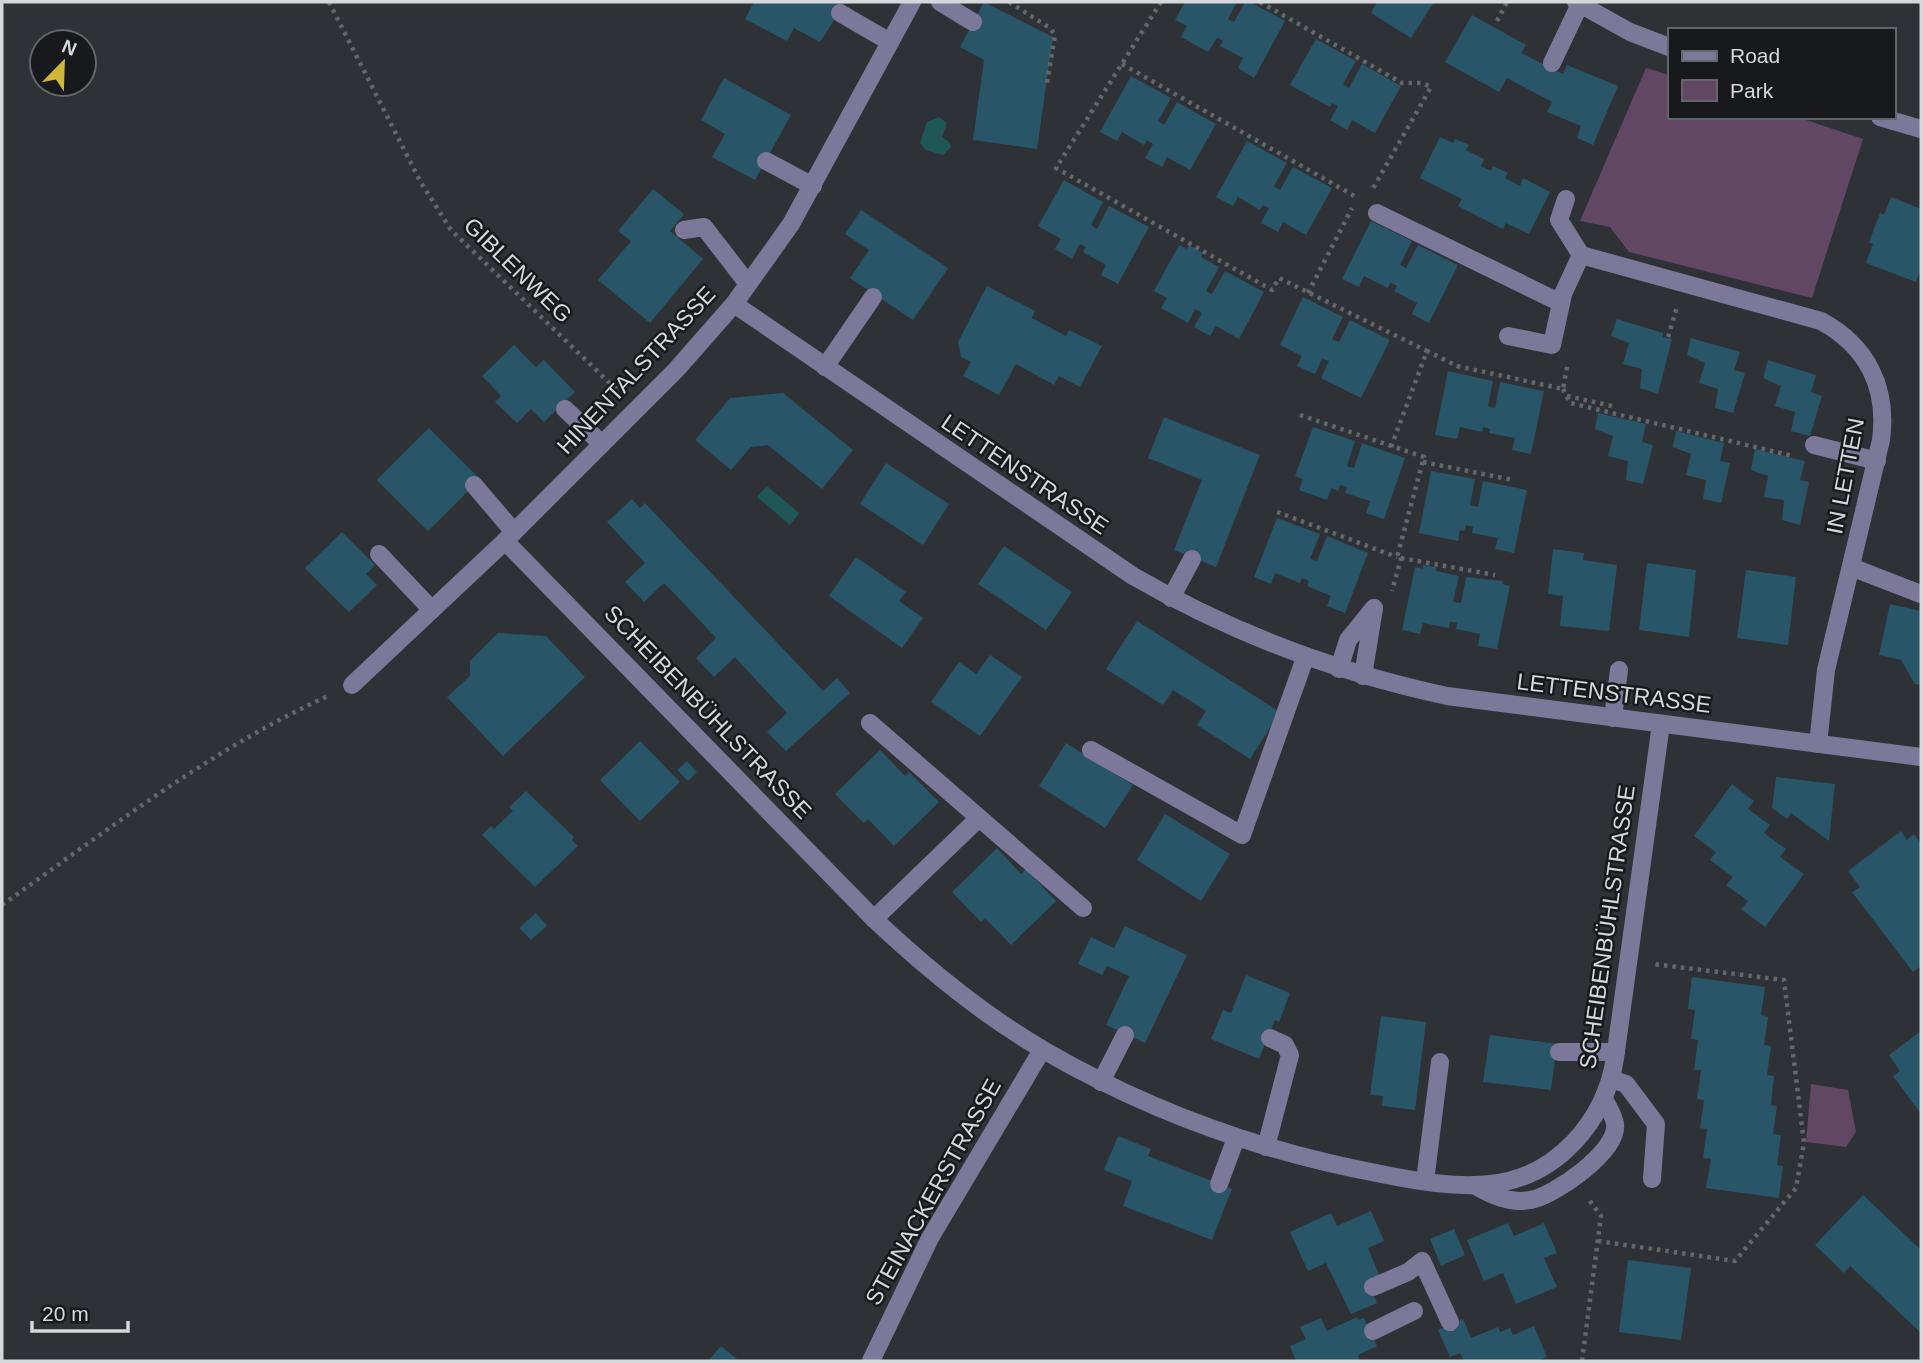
<svg xmlns="http://www.w3.org/2000/svg" width="1923" height="1363" viewBox="0 0 1923 1363" font-family="Arial,sans-serif">
<rect width="100%" height="100%" fill="#2e3237"/>
<g fill="#614764">
<polygon points="1646,68 1669,75 1669,117 1797,117 1863,139 1812,298 1629,252 1610,227 1580,221"/>
<polygon points="1811,1084 1848,1090 1856,1132 1846,1147 1806,1142"/>
</g>
<g fill="#1f5756">
<polygon points="939,117 947,123 942,137 949,142 951,147 943,155 926,150 920,143 927,122"/>
<polygon points="767,486 799,513 790,525 757,497"/>
</g>
<g fill="#285567">
<polygon points="754,2 846,2 820,42 794,28 787,41 745,19"/>
<polygon points="984,2 1053,37 1037,149 973,140 984,60 960,47"/>
<polygon points="1185,2 1237,2 1228,19 1234,22 1245,2 1250,2 1285,21 1254,78 1238,68 1243,58 1220,46 1223,41 1220,39 1217,38 1208,52 1181,37 1187,26 1175,20"/>
<polygon points="1377,2 1434,2 1411,38 1371,13"/>
<polygon points="1472,15 1526,45 1521,53 1563,74 1567,65 1618,86 1593,145 1577,138 1581,126 1547,112 1552,102 1507,78 1499,92 1445,62"/>
<polygon points="1316,39 1356,61 1343,84 1349,88 1362,64 1401,86 1375,133 1352,120 1347,130 1330,120 1338,106 1332,103 1330,107 1290,85"/>
<polygon points="1131,76 1171,98 1158,121 1164,125 1177,102 1216,124 1190,170 1167,157 1162,167 1145,158 1153,144 1147,140 1144,145 1122,132 1117,141 1100,132"/>
<polygon points="724,78 791,115 755,180 712,157 725,134 701,120"/>
<polygon points="1440,137 1453,143 1455,139 1469,145 1466,150 1484,159 1481,166 1491,171 1493,166 1508,173 1505,178 1520,186 1523,178 1550,192 1529,234 1506,223 1503,229 1458,206 1462,199 1420,178"/>
<polygon points="1247,141 1287,163 1274,186 1280,190 1293,167 1332,188 1306,235 1283,222 1278,232 1261,223 1269,208 1263,205 1260,210 1238,197 1233,206 1216,197"/>
<polygon points="1064,180 1103,202 1091,225 1097,229 1109,206 1149,227 1118,284 1101,275 1106,265 1083,252 1086,247 1080,244 1072,259 1055,249 1061,239 1038,226"/>
<polygon points="653,189 684,214 670,231 703,259 650,323 598,280 631,241 618,231"/>
<polygon points="1891,197 1921,209 1921,269 1916,282 1866,263 1873,244 1869,242 1880,213 1884,215"/>
<polygon points="861,210 948,268 913,320 850,278 869,250 845,234"/>
<polygon points="1371,221 1412,241 1400,265 1406,268 1418,245 1458,265 1429,323 1412,314 1417,303 1394,291 1397,286 1394,284 1390,283 1388,288 1364,276 1359,287 1342,279"/>
<polygon points="1179,245 1187,249 1189,245 1203,253 1201,257 1219,267 1206,291 1212,294 1225,271 1264,292 1239,339 1216,326 1210,336 1194,327 1202,313 1195,309 1188,323 1161,308 1167,298 1154,291"/>
<polygon points="987,286 1035,311 1032,318 1066,336 1069,330 1102,346 1080,387 1059,376 1054,385 1016,364 999,395 963,376 971,362 961,357 958,342"/>
<polygon points="1303,297 1343,317 1332,339 1339,342 1350,320 1390,340 1361,398 1321,378 1329,361 1322,359 1315,374 1297,366 1302,356 1280,345"/>
<polygon points="1617,319 1663,333 1663,337 1672,339 1658,394 1640,388 1642,369 1623,364 1629,343 1611,336"/>
<polygon points="1691,338 1740,352 1734,370 1745,373 1733,413 1715,408 1718,389 1699,383 1705,363 1687,355"/>
<polygon points="514,345 536,367 544,360 575,392 544,422 531,409 517,423 495,402 501,396 482,376"/>
<polygon points="1768,360 1816,375 1811,392 1822,396 1810,436 1791,431 1795,412 1775,406 1781,386 1763,378"/>
<polygon points="1448,371 1493,381 1488,406 1491,407 1495,408 1500,382 1544,391 1531,454 1512,450 1515,438 1489,433 1490,429 1483,427 1482,432 1460,427 1457,439 1435,435"/>
<polygon points="783,393 853,450 822,489 768,445 751,447 731,470 695,440 730,398"/>
<polygon points="1598,413 1646,424 1642,442 1653,445 1643,484 1626,480 1628,461 1608,456 1613,436 1595,429"/>
<polygon points="1164,417 1260,455 1216,567 1174,550 1202,480 1148,458"/>
<polygon points="1313,427 1355,441 1347,466 1350,467 1354,468 1362,443 1405,458 1384,519 1366,513 1370,501 1345,493 1347,488 1344,486 1340,485 1338,491 1331,488 1327,500 1299,490 1303,479 1295,476"/>
<polygon points="429,428 480,479 428,531 377,480"/>
<polygon points="1676,431 1724,443 1720,461 1730,463 1721,503 1703,499 1706,480 1686,475 1691,454 1673,447"/>
<polygon points="1755,449 1805,461 1800,480 1809,482 1800,525 1782,520 1784,500 1764,497 1768,476 1751,470"/>
<polygon points="886,463 949,504 923,545 860,504"/>
<polygon points="1431,471 1475,479 1470,505 1478,507 1483,481 1527,490 1514,553 1495,549 1498,538 1472,533 1473,527 1466,525 1464,531 1460,530 1458,541 1419,533"/>
<polygon points="632,499 640,508 645,503 823,691 837,678 850,693 786,751 767,732 787,713 744,667 735,657 714,677 696,658 716,638 674,593 664,583 644,602 625,582 645,563 607,522"/>
<polygon points="1277,518 1320,534 1310,559 1317,561 1327,536 1368,553 1345,613 1327,606 1331,596 1307,586 1309,581 1302,578 1300,583 1275,573 1271,584 1254,577"/>
<polygon points="342,532 375,565 366,574 377,585 349,612 305,568"/>
<polygon points="1004,546 1072,592 1046,630 978,584"/>
<polygon points="1553,549 1584,553 1583,560 1617,565 1609,631 1560,626 1563,596 1548,594"/>
<polygon points="856,557 906,592 899,601 923,618 902,648 829,596"/>
<polygon points="1647,563 1696,570 1689,637 1639,630"/>
<polygon points="1423,565 1436,567 1436,571 1459,576 1453,602 1461,603 1466,577 1503,581 1502,584 1510,586 1497,649 1478,646 1480,634 1456,629 1457,623 1453,622 1450,622 1449,628 1423,623 1420,634 1402,630 1415,567 1423,569"/>
<polygon points="1746,570 1796,577 1788,645 1737,638"/>
<polygon points="1890,604 1921,611 1921,685 1915,684 1901,660 1879,655"/>
<polygon points="1137,621 1280,712 1250,759 1197,725 1206,711 1173,690 1163,705 1106,669"/>
<polygon points="498,633 546,636 585,677 503,756 447,697 470,676 470,661"/>
<polygon points="990,655 1022,677 980,736 931,702 959,662 976,674"/>
<polygon points="640,741 680,782 640,821 600,780"/>
<polygon points="1066,743 1133,785 1105,828 1039,786"/>
<polygon points="880,750 905,776 909,772 939,802 894,846 868,819 864,823 835,794"/>
<polygon points="687,761 697,772 688,781 677,770"/>
<polygon points="1776,777 1835,784 1829,841 1791,813 1787,819 1772,808"/>
<polygon points="1732,784 1754,801 1748,809 1770,825 1764,833 1786,849 1780,857 1804,874 1765,927 1741,909 1748,901 1726,885 1733,877 1710,860 1716,852 1694,836"/>
<polygon points="526,791 574,837 572,840 578,846 535,887 482,835 491,826 494,829 513,811 509,807"/>
<polygon points="1165,814 1230,854 1201,901 1137,860"/>
<polygon points="1901,831 1907,840 1914,834 1921,844 1921,966 1913,972 1852,892 1860,887 1848,871"/>
<polygon points="997,848 1021,874 1026,869 1056,901 1011,945 985,918 981,922 952,892"/>
<polygon points="536,913 547,926 531,940 519,928"/>
<polygon points="1125,926 1187,955 1145,1043 1106,1025 1129,976 1107,966 1102,975 1078,964 1091,937 1114,948"/>
<polygon points="1246,975 1290,993 1279,1022 1275,1020 1259,1059 1211,1039 1223,1010 1231,1013"/>
<polygon points="1692,977 1765,987 1761,1015 1768,1017 1764,1045 1771,1046 1767,1075 1774,1076 1771,1105 1777,1106 1773,1134 1781,1135 1777,1165 1783,1166 1779,1198 1706,1188 1711,1159 1703,1158 1707,1129 1700,1128 1704,1100 1697,1099 1701,1070 1694,1070 1698,1040 1691,1039 1695,1010 1688,1009"/>
<polygon points="1381,1016 1426,1022 1415,1110 1382,1106 1383,1096 1370,1095"/>
<polygon points="1921,1031 1921,1114 1893,1076 1900,1071 1889,1055"/>
<polygon points="1490,1035 1557,1044 1551,1090 1483,1082"/>
<polygon points="1118,1136 1151,1149 1148,1156 1232,1189 1212,1240 1123,1206 1132,1181 1104,1170"/>
<polygon points="1863,1195 1921,1250 1921,1333 1850,1266 1844,1273 1815,1245"/>
<polygon points="1371,1211 1384,1241 1368,1248 1380,1277 1367,1282 1377,1303 1351,1314 1326,1263 1308,1271 1290,1232 1331,1213 1337,1226"/>
<polygon points="1508,1223 1514,1236 1544,1223 1557,1253 1544,1258 1557,1287 1516,1304 1503,1273 1484,1281 1467,1240"/>
<polygon points="1454,1229 1465,1255 1441,1266 1430,1239"/>
<polygon points="1628,1260 1691,1268 1681,1340 1619,1332"/>
<polygon points="1357,1317 1358,1320 1364,1318 1377,1346 1358,1355 1360,1361 1296,1361 1290,1346 1306,1339 1300,1327 1321,1318 1327,1331"/>
<polygon points="1463,1319 1471,1338 1498,1327 1500,1332 1510,1328 1513,1335 1534,1326 1547,1357 1537,1361 1464,1361 1460,1353 1450,1357 1438,1330"/>
<polygon points="721,1346 739,1361 708,1361"/>
</g>
<g fill="none" stroke-linecap="round" stroke-linejoin="round">
<g stroke="#63676b" stroke-width="4.5" stroke-dasharray="3.5 5" stroke-linecap="butt">
<polyline points="329,2 420,181 451,230 619,392"/>
<polyline points="1009,2 1050,28 1055,35 1047,83"/>
<polyline points="1161,2 1056,168 1272,290 1279,278 1427,351"/>
<polyline points="1260,2 1402,83 1422,83 1431,87 1372,190"/>
<polyline points="1497,21 1507,2"/>
<polyline points="1122,64 1358,198"/>
<polyline points="1308,293 1352,208"/>
<polyline points="1668,337 1677,307"/>
<polyline points="1563,389 1570,403 1793,456"/>
<polyline points="1567,396 1612,406"/>
<polyline points="1300,415 1424,457 1397,557 1401,558 1392,591"/>
<polyline points="1391,447 1427,351 1457,366 1563,389 1568,362"/>
<polyline points="1423,462 1513,480"/>
<polyline points="1277,512 1397,557"/>
<polyline points="1401,558 1495,575"/>
<path d="M2 905C108 830 211 749 330 695"/>
<polyline points="1598,1241 1735,1261 1796,1188 1804,1143 1784,980 1653,964"/>
<polyline points="1582,1361 1601,1216 1587,1197"/>
</g>
<g stroke="#7c789a" stroke-width="18">
<polyline points="940,2 973,22"/>
<polyline points="1576,2 1630,32 1669,47"/>
<polyline points="840,13 890,42"/>
<polyline points="1552,63 1580,4"/>
<polyline points="1880,117 1921,129"/>
<polyline points="766,161 813,186"/>
<polyline points="1377,213 1561,303"/>
<polyline points="684,230 704,227 748,284"/>
<path d="M1581 255 1821 321C1867 346 1888 387 1881 440L1826 670 1818 744"/>
<path d="M734 304 1133 576C1232 633 1334 672 1447 696L1921 757"/>
<polyline points="1508,336 1552,345 1563,294 1581,255 1559,220 1566,199"/>
<polyline points="825,367 873,297"/>
<polyline points="565,409 602,444"/>
<polyline points="1814,445 1877,461"/>
<polyline points="474,485 514,532"/>
<path d="M505 541 874 919C926 968 983 1015 1045 1051 1149 1111 1262 1152 1381 1174 1416 1181 1455 1188 1491 1184 1557 1177 1605 1121 1615 1058L1661 724"/>
<polyline points="379,554 432,610"/>
<polyline points="1851,567 1921,594"/>
<polyline points="1171,598 1192,559"/>
<polyline points="1339,669 1348,640 1374,608"/>
<polyline points="1363,676 1374,608"/>
<polyline points="352,685 505,541 676,370 734,304 791,224 912,2"/>
<polyline points="1613,718 1619,670"/>
<polyline points="870,723 1083,908"/>
<polyline points="1091,750 1242,835 1305,658"/>
<polyline points="874,919 979,818"/>
<polyline points="1559,1052 1616,1052"/>
<polyline points="1611,1079 1626,1084 1656,1124 1652,1179"/>
<polyline points="1101,1082 1125,1035"/>
<polyline points="1266,1147 1290,1055 1285,1045 1270,1038"/>
<polyline points="1425,1181 1440,1062"/>
<polyline points="1219,1184 1236,1138"/>
<path d="M1474 1185C1491 1195 1510 1204 1530 1200 1553 1197 1619 1151 1615 1124 1614 1116 1608 1107 1604 1099"/>
<polyline points="1373,1287 1408,1272 1422,1261 1450,1322"/>
<polyline points="1373,1331 1414,1311"/>
<polyline points="871,1361 930,1238 1042,1050"/>
</g>
</g>
<g text-anchor="middle" dominant-baseline="central" stroke-width="5" stroke-linejoin="round" paint-order="stroke">
<g font-size="23" fill="#d5d7da" stroke="#18191c">
<text transform="translate(518 270) rotate(44)">GIBLENWEG</text>
<text transform="translate(636 370) rotate(-47)">HINENTALSTRASSE</text>
<text transform="translate(1025 474) rotate(34)">LETTENSTRASSE</text>
<text transform="translate(1845 476) rotate(-79)">IN LETTEN</text>
<text transform="translate(1614 693) rotate(7)">LETTENSTRASSE</text>
<text transform="translate(708 712) rotate(46)">SCHEIBENBÜHLSTRASSE</text>
<text transform="translate(1607 927) rotate(-82)">SCHEIBENBÜHLSTRASSE</text>
<text transform="translate(933 1192) rotate(-61)">STEINACKERSTRASSE</text>
</g>
</g>
<rect width="1923" height="1363" fill="none" stroke="#d5d7da" stroke-width="7"/>
<rect x="1668" y="28" width="228" height="91" fill="#18191c" stroke="#646568" stroke-width="2"/>
<rect x="1682" y="51" width="35" height="10" fill="#7c789a" stroke="#646568" stroke-width="2"/>
<text x="1730" y="63" font-size="21" fill="#d5d7da">Road</text>
<rect x="1682" y="80" width="35" height="21" fill="#614764" stroke="#646568" stroke-width="2"/>
<text x="1730" y="98" font-size="21" fill="#d5d7da">Park</text>
<g transform="translate(63 63) rotate(23)"><circle r="33" fill="#18191c" stroke="#646568" stroke-width="2"/>
<path d="M0-5L12 26L0 18L-12 26Z" fill="#cfb837"/>
<text y="-10" font-size="19" font-weight="bold" text-anchor="middle" fill="#d5d7da">N</text>
</g>
<path d="M32 1321v10h96v-10" fill="none" stroke="#d5d7da" stroke-width="3.5"/>
<text x="42" y="1321" font-size="21" fill="#d5d7da" stroke="#18191c" stroke-width="5" paint-order="stroke">20 m</text>
</svg>
